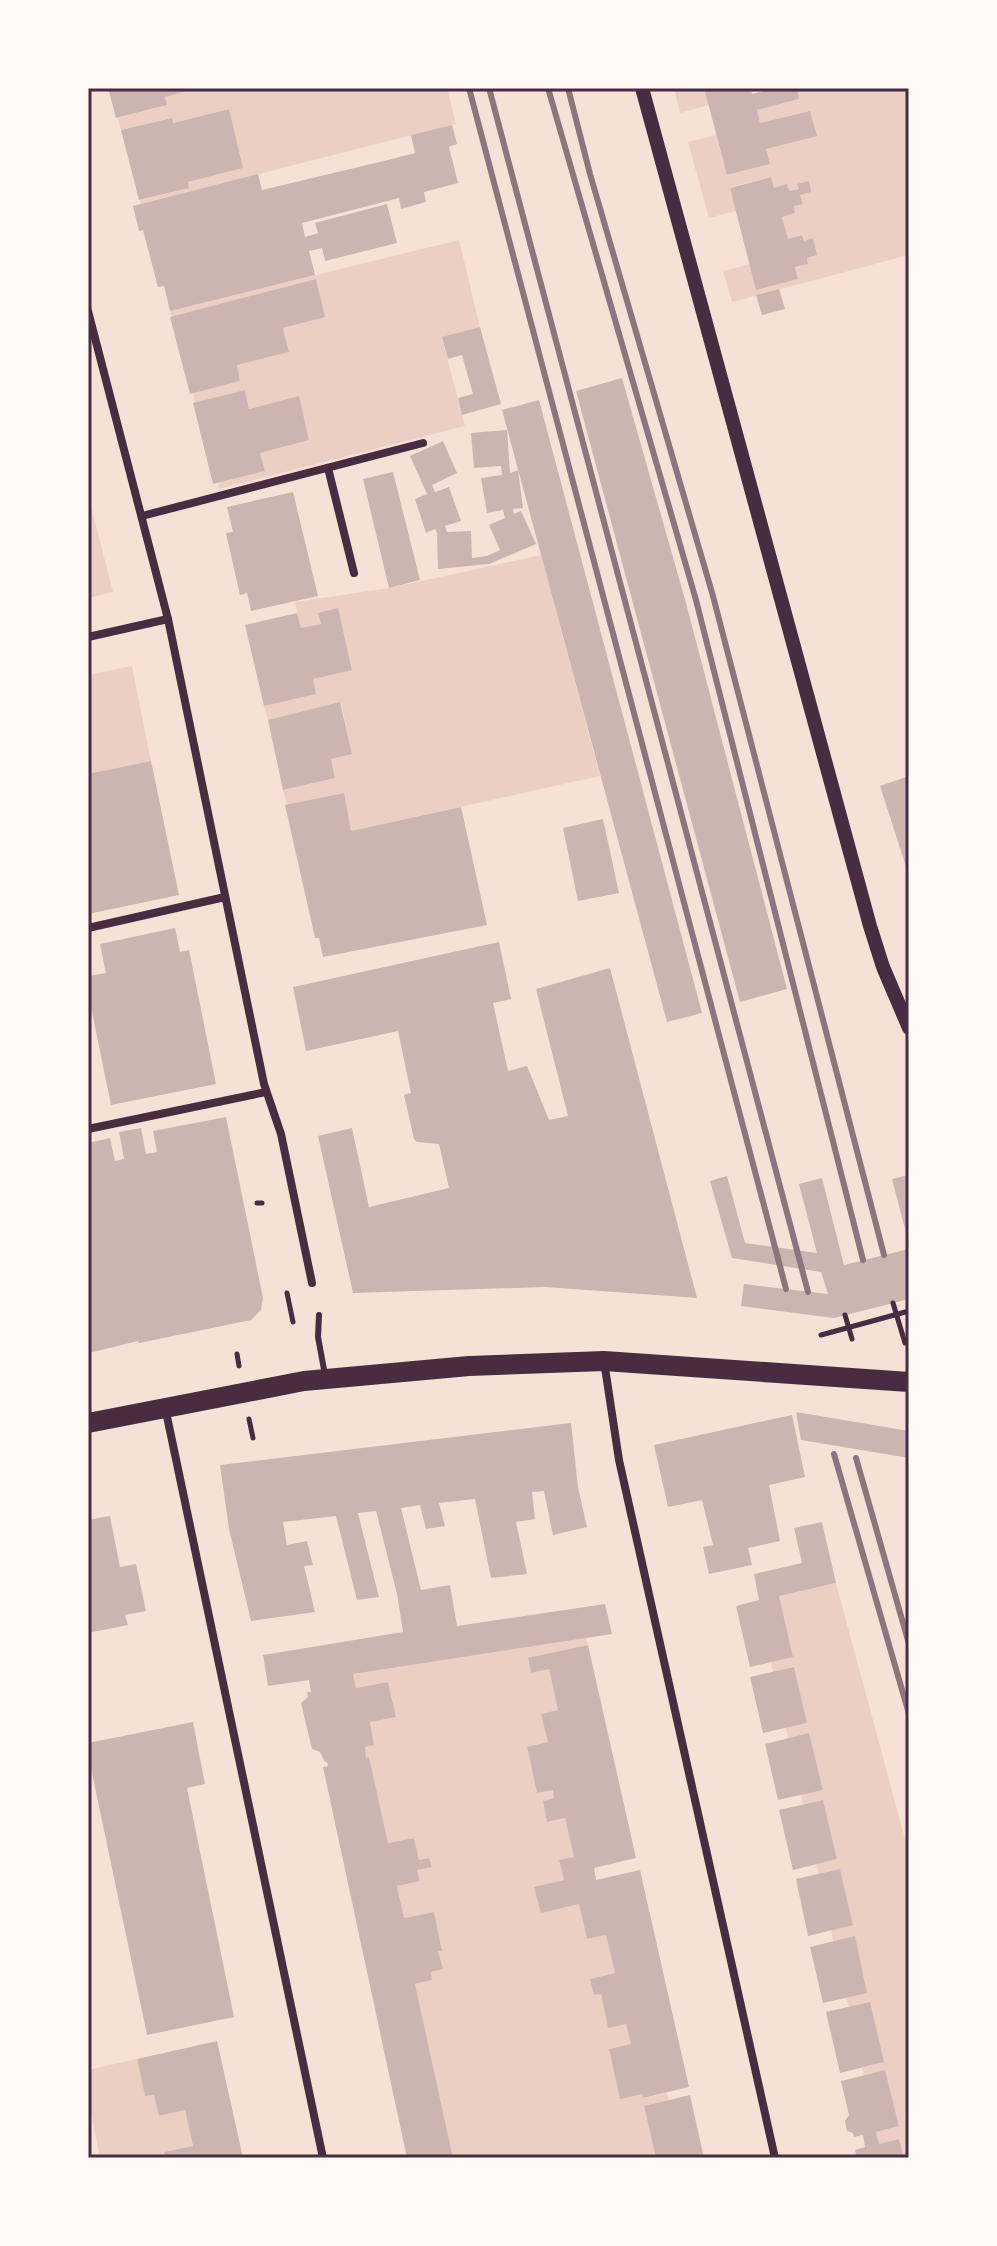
<svg xmlns="http://www.w3.org/2000/svg" width="997" height="2246" viewBox="0 0 997 2246" font-family="Barlow,sans-serif">
<rect width="100%" height="100%" fill="#f7e1d7"/>
<g fill="#ebcfc5">
<polygon points="198,88 447,88 456,124 141,204 140,200 189,188 188,182 243,168 229,109 173,123 171,118 121,130 118,118 167,105 165,97"/>
<polygon points="674,88 704,88 709,105 680,113"/>
<polygon points="797,88 909,88 909,255 732,302 723,271 750,264 756,290 798,279 795,267 808,264 807,258 817,255 813,239 804,241 802,235 788,239 782,217 795,213 794,206 803,204 800,195 811,192 797,185 799,189 789,191 786,185 774,188 771,177 730,187 736,211 709,218 688,142 716,135 727,175 770,164 766,149 816,136 810,111 760,123 757,110 799,99"/>
<polygon points="459,240 480,327 442,338 465,426 219,489 218,483 265,471 260,453 309,440 299,397 249,409 245,390 195,403 193,393 240,381 237,365 289,352 283,328 325,317 316,280 172,317 170,311"/>
<polygon points="88,495 113,592 88,598"/>
<polygon points="541,555 600,776 351,831 343,793 287,805 283,790 335,778 331,759 352,754 341,703 268,720 264,706 316,694 313,679 352,669 338,609 319,613 321,624 301,628 295,602 389,588"/>
<polygon points="132,666 151,761 88,774 88,675"/>
<polygon points="836,1583 909,1854 909,2158 904,2158 899,2139 879,2144 876,2132 899,2126 885,2071 864,2075 862,2068 884,2062 849,2007 846,1998 867,1992 855,1937 833,1941 831,1930 853,1924 840,1869 819,1874 816,1864 837,1859 823,1800 803,1804 801,1795 823,1789 809,1734 788,1738 786,1728 807,1723 794,1667 773,1672 771,1662 793,1657 779,1596"/>
<polygon points="586,1638 588,1645 528,1659 531,1673 549,1669 558,1710 542,1715 548,1742 527,1748 537,1793 553,1790 554,1798 543,1801 547,1822 565,1818 574,1857 559,1861 564,1880 535,1887 541,1913 579,1904 587,1939 606,1935 615,1973 590,1979 601,1994 608,2028 626,2024 631,2044 609,2049 620,2098 642,2094 644,2098 667,2093 669,2100 644,2106 656,2158 453,2158 415,1984 432,1980 431,1972 442,1969 438,1951 442,1950 434,1912 404,1918 397,1886 420,1880 417,1870 432,1866 429,1858 419,1860 414,1838 388,1843 369,1758 366,1758 365,1747 374,1745 370,1722 396,1716 388,1682 356,1688 353,1674"/>
<polygon points="137,2059 145,2096 154,2095 159,2116 185,2110 193,2146 164,2152 165,2158 100,2158 88,2097 88,2070"/>
</g>
<g fill="#ccb4b1">
<polygon points="108,88 194,88 194,89 165,97 167,105 116,118"/>
<polygon points="704,88 751,88 752,94 776,88 797,88 799,99 757,110 760,123 810,111 817,136 766,149 770,164 727,175"/>
<polygon points="229,109 243,168 188,182 189,188 139,200 121,130 172,118 173,123"/>
<polygon points="452,125 457,144 449,147 458,183 424,192 426,202 401,209 399,198 302,223 305,237 318,233 315,223 387,204 397,243 325,261 322,248 309,251 315,275 170,311 164,286 158,287 143,230 139,231 133,206 258,174 262,190 388,160 415,153 411,135"/>
<polygon points="771,177 774,188 787,184 789,191 799,189 797,184 809,181 811,192 800,195 803,204 794,206 795,213 782,217 788,239 802,235 804,241 813,238 817,255 807,258 808,264 795,267 798,279 756,290 730,188"/>
<polygon points="316,279 325,317 283,328 289,352 237,365 240,381 190,394 170,317"/>
<polygon points="779,289 785,309 762,315 756,295"/>
<polygon points="480,327 501,404 462,415 458,398 473,394 462,355 448,359 442,337"/>
<polygon points="622,378 686,603 787,989 740,1002 576,391"/>
<polygon points="245,390 249,409 299,396 309,440 260,453 265,471 213,484 193,403"/>
<polygon points="539,400 702,1013 667,1022 502,410"/>
<polygon points="507,430 510,473 518,470 523,508 513,509 514,514 521,511 536,544 489,564 438,569 437,533 435,529 426,533 415,499 427,494 410,456 443,441 457,473 432,485 435,492 449,487 461,521 445,526 447,532 471,531 472,558 487,556 500,550 489,525 505,518 503,510 487,513 481,478 502,475 501,466 474,468 471,433"/>
<polygon points="393,472 420,580 389,588 363,479"/>
<polygon points="293,492 318,596 251,611 247,593 240,595 226,533 233,532 227,507"/>
<polygon points="338,608 352,670 313,679 316,694 264,706 245,625 297,613 301,628 321,624 318,613"/>
<polygon points="340,702 352,754 331,759 335,778 283,790 268,720"/>
<polygon points="151,761 179,895 88,914 88,866 91,866 88,852 88,774"/>
<polygon points="909,776 909,873 908,873 880,786"/>
<polygon points="344,793 351,831 461,807 487,925 323,957 319,938 315,938 285,805"/>
<polygon points="603,819 619,893 578,901 563,828"/>
<polygon points="175,928 180,952 189,950 216,1084 111,1105 88,992 88,976 106,973 100,944"/>
<polygon points="499,942 511,999 493,1003 508,1071 527,1066 549,1120 568,1116 536,989 610,968 697,1298 545,1287 353,1293 318,1136 352,1128 369,1207 449,1188 439,1144 417,1142 414,1139 404,1095 411,1093 398,1031 306,1051 293,987"/>
<polygon points="226,1117 263,1298 261,1310 251,1320 139,1343 138,1341 93,1352 88,1351 88,1143 110,1138 115,1161 124,1159 119,1132 141,1128 146,1154 157,1152 153,1131"/>
<polygon points="909,1175 909,1240 908,1240 892,1179"/>
<polygon points="727,1176 745,1243 817,1253 799,1184 822,1178 844,1265 909,1249 909,1299 834,1318 741,1306 744,1284 828,1294 821,1272 732,1258 710,1181"/>
<polygon points="796,1412 909,1431 909,1458 801,1440"/>
<polygon points="792,1415 805,1477 769,1485 780,1541 748,1548 752,1565 709,1574 703,1547 713,1545 702,1500 668,1507 654,1445"/>
<polygon points="571,1423 578,1487 587,1527 553,1535 544,1491 532,1492 535,1519 516,1522 527,1574 491,1578 475,1499 439,1503 445,1526 426,1529 420,1505 401,1508 421,1590 450,1585 457,1626 605,1604 612,1634 353,1674 356,1688 388,1682 396,1717 370,1722 374,1745 365,1747 366,1758 369,1757 388,1843 414,1838 419,1860 429,1858 432,1867 417,1870 420,1881 397,1886 404,1918 434,1912 442,1951 438,1951 443,1969 431,1972 432,1980 415,1984 453,2158 407,2158 323,1767 328,1766 327,1762 325,1762 320,1752 312,1749 301,1703 308,1697 307,1692 311,1692 309,1680 268,1686 263,1655 403,1632 397,1594 376,1511 358,1513 379,1597 357,1600 336,1516 283,1522 287,1545 307,1541 313,1565 304,1566 315,1612 251,1621 229,1529 220,1465"/>
<polygon points="110,1516 120,1567 136,1564 146,1611 125,1615 128,1625 88,1633 88,1520"/>
<polygon points="822,1522 836,1583 779,1596 793,1657 750,1667 736,1606 759,1600 754,1574 802,1563 794,1528"/>
<polygon points="588,1645 636,1858 594,1868 596,1880 640,1870 689,2087 643,2098 642,2094 620,2099 609,2049 631,2044 626,2024 608,2028 601,1994 594,1995 590,1979 615,1973 606,1935 587,1939 579,1904 541,1913 534,1887 564,1880 559,1860 574,1857 565,1818 547,1822 543,1801 554,1798 553,1790 537,1793 527,1747 548,1742 541,1714 558,1710 549,1669 531,1673 528,1658"/>
<polygon points="794,1667 807,1723 763,1733 750,1677"/>
<polygon points="193,1722 205,1784 187,1788 234,2017 147,2035 88,1754 88,1743"/>
<polygon points="809,1733 823,1790 778,1800 765,1744"/>
<polygon points="823,1800 837,1859 793,1870 779,1810"/>
<polygon points="840,1869 853,1925 808,1936 796,1879"/>
<polygon points="855,1936 867,1993 823,2003 810,1947"/>
<polygon points="870,2002 884,2062 840,2073 826,2012"/>
<polygon points="217,2041 243,2158 165,2158 164,2152 193,2146 185,2110 159,2116 154,2095 145,2096 137,2059"/>
<polygon points="885,2070 899,2126 876,2132 879,2144 899,2139 904,2158 857,2158 855,2150 865,2147 863,2135 854,2137 853,2133 847,2131 845,2121 849,2115 841,2081"/>
<polygon points="690,2095 704,2158 656,2158 644,2106"/>
</g>
<g fill="none" stroke-linecap="round" stroke-linejoin="round">
<g stroke="#4a2c40" stroke-width="5">
<polyline points="257,1203 262,1203"/>
<polyline points="287,1293 293,1322"/>
<polyline points="893,1303 905,1343"/>
<polyline points="845,1315 852,1339"/>
<polyline points="821,1335 909,1311"/>
<polyline points="237,1354 239,1366"/>
<polyline points="249,1419 253,1438"/>
</g>
<polyline stroke="#4a2c40" stroke-width="6" points="319,1315 318,1337 325,1375"/>
<g stroke="#4a2c40" stroke-width="8">
<polyline points="88,311 168,619 264,1084 281,1134 312,1283"/>
<polyline points="328,468 354,573"/>
<polyline points="142,516 423,443"/>
<polyline points="88,637 168,619"/>
<polyline points="88,928 225,897"/>
<polyline points="88,1129 266,1092"/>
<polyline points="604,1361 619,1460 775,2158"/>
<polyline points="165,1407 323,2158"/>
</g>
<polyline stroke="#4a2c40" stroke-width="14" points="642,88 870,926 883,967 909,1028"/>
<polyline stroke="#4a2c40" stroke-width="20" points="88,1423 304,1381 469,1366 604,1361 909,1382"/>
<g stroke="#8f747c" stroke-width="6">
<polyline points="469,88 786,1289"/>
<polyline points="489,88 808,1292"/>
<polyline points="548,88 696,600 863,1260"/>
<polyline points="568,88 590,174 713,596 884,1255"/>
<polyline points="834,1454 909,1714"/>
<polyline points="856,1458 909,1644"/>
</g>
</g>
<rect width="997" height="2246" fill="none" stroke="#fffaf5" stroke-width="180"/>
<rect x="90" y="90" width="817" height="2066" fill="none" stroke="#4a2c40" stroke-width="3"/>
</svg>
